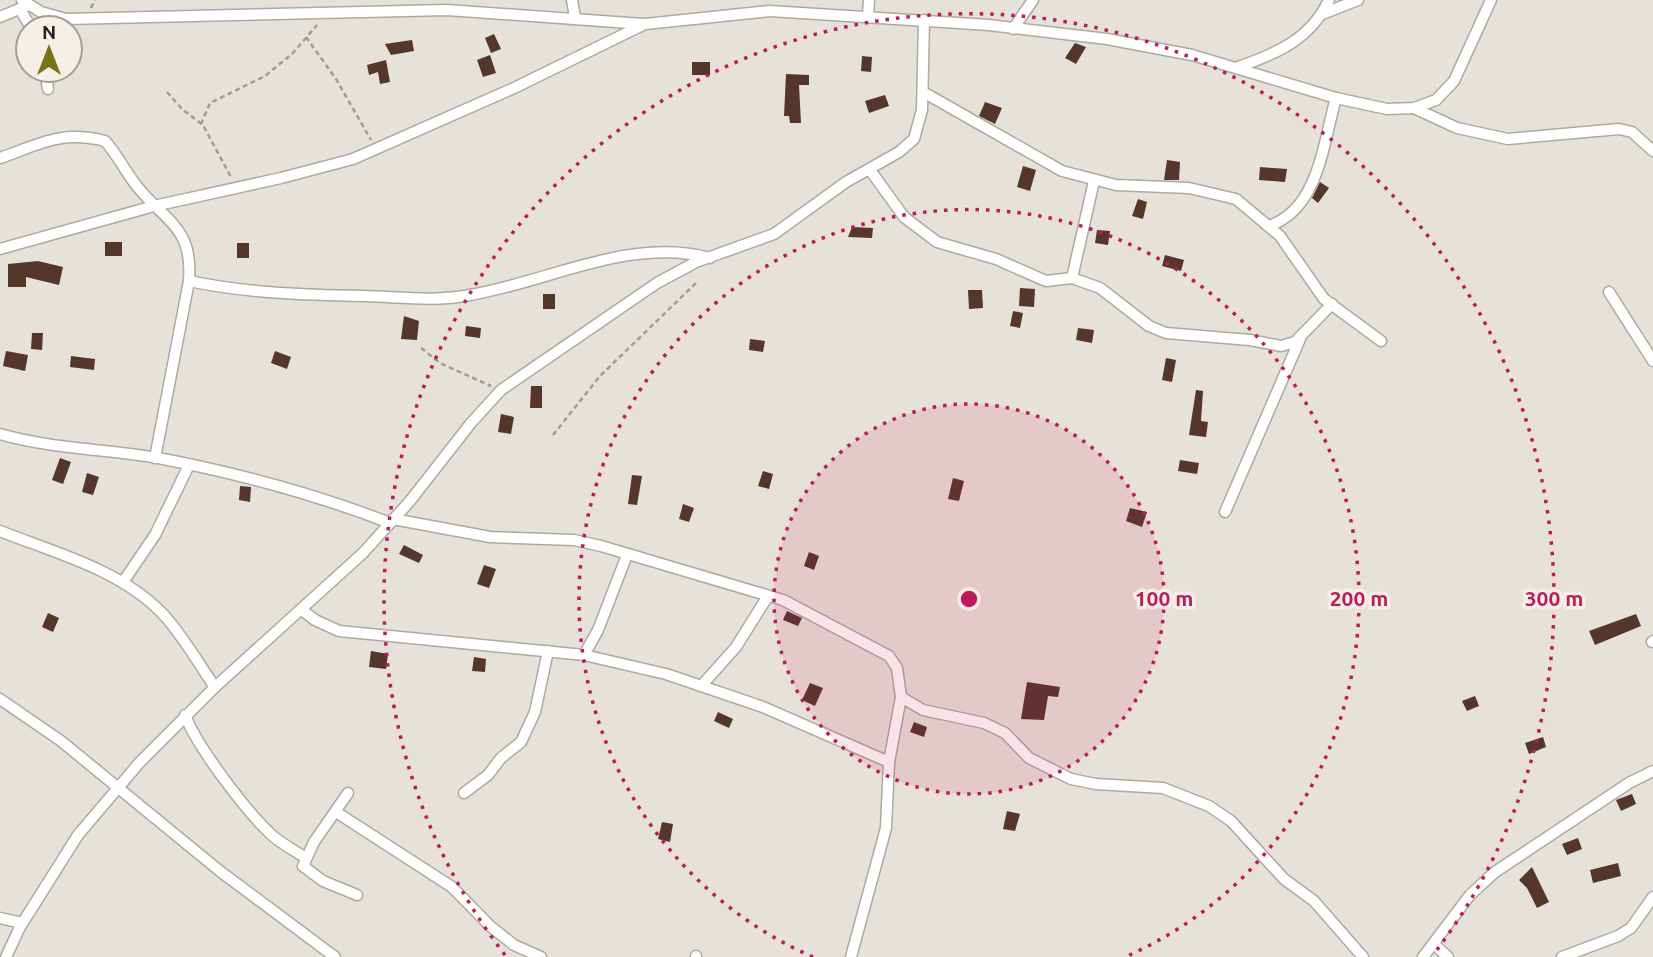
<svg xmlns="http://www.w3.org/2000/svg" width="1653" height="957" viewBox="0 0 1653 957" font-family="Ubuntu,sans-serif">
<rect width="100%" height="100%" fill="#e7e2d9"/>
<g fill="#54362b">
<polygon points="494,34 501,49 491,53 485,38"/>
<polygon points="412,40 414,51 391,55 385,44"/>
<polygon points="1075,43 1086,47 1076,64 1065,58"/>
<polygon points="490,55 496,73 483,77 477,60"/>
<polygon points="862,56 872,57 871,72 861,71"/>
<polygon points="386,60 390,82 380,84 378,72 369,75 367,65"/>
<rect x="692" y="62" width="18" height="13"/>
<polygon points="786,74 809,75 809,85 799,85 801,123 790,123 789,116 784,116"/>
<polygon points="885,95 889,106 869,113 865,101"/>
<polygon points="985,102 1002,108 995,124 979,116"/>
<polygon points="1167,160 1180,162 1179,180 1164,180"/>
<polygon points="1023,166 1036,170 1030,191 1017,187"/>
<polygon points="1260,167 1287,169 1285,182 1259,180"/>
<polygon points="1320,182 1329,188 1318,203 1312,198"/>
<polygon points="1138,199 1147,202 1143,219 1132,216"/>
<polygon points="852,227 873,228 872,238 848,237"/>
<polygon points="1097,230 1110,231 1108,245 1095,243"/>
<rect x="105" y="242" width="17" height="14"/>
<rect x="237" y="243" width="12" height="15"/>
<polygon points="1165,255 1184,260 1181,271 1162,266"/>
<polygon points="38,261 63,267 59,285 26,277 26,287 8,287 8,264"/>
<polygon points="1020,288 1035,289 1034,307 1019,306"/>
<polygon points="968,290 982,290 983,308 969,309"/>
<rect x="543" y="294" width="12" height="15"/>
<polygon points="1013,311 1023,313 1020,328 1010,326"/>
<polygon points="404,316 419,321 417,340 401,339"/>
<polygon points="466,326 481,328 480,338 465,336"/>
<polygon points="1078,328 1094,330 1092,343 1076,340"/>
<polygon points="32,333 43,333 42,350 31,349"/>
<polygon points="750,339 765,341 763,352 749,350"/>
<polygon points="6,351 28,355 25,371 3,366"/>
<polygon points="275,351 291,357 287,369 271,363"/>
<polygon points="71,356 95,359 94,370 70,367"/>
<polygon points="1166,358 1176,360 1172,382 1162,380"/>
<polygon points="531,386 542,386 542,408 530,408"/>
<polygon points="1196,390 1203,391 1201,421 1208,422 1206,437 1189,435"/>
<polygon points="501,414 514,417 511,434 498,432"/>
<polygon points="60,458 71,462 63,484 52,480"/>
<polygon points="1180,460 1199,463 1197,474 1178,471"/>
<polygon points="763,471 773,474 769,489 758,486"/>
<polygon points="87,473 99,477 93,495 82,492"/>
<polygon points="632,475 642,476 637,505 628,504"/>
<polygon points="953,478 964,481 959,501 948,499"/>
<polygon points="240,486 251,487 250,502 239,500"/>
<polygon points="683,504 694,508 689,522 679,519"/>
<polygon points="1130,508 1147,512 1142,527 1126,521"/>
<polygon points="404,545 423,555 419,563 399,554"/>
<polygon points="809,552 819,556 814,570 804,566"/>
<polygon points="484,565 496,569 489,588 477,584"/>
<polygon points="787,611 802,618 798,626 783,620"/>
<polygon points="48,613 59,618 53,632 42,627"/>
<polygon points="1636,614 1641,626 1595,645 1589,631"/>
<polygon points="371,651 388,654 386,669 369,667"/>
<polygon points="474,657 486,659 485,672 472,671"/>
<polygon points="1027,682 1060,687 1058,697 1048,696 1044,720 1021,719"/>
<polygon points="810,683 823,688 815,706 802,700"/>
<polygon points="1475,696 1479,706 1467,711 1462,701"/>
<polygon points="718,712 733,719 729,728 714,721"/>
<polygon points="914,722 927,727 924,737 910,732"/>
<polygon points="1543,737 1546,747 1529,754 1525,743"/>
<polygon points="1632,794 1636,804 1621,811 1616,800"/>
<polygon points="1007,811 1020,814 1015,831 1003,829"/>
<polygon points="662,822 673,824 670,842 658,839"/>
<polygon points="1578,838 1582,849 1567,855 1562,844"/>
<polygon points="1618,863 1621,876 1593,883 1590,870"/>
<polygon points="1532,867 1549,902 1537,908 1527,888 1519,880"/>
</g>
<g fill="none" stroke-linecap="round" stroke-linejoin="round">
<g stroke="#aea9a1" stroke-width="13">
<g id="minor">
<polyline points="22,0 41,12 66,19 447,10 643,24"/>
<polyline points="572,0 575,17"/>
<polyline points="20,9 31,28"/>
<polyline points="1322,14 1358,0"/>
<polyline points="868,16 869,0"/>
<polyline points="0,17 29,5"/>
<polyline points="1013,29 1033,0"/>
<path d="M1238 67C1276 54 1311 39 1329 0"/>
<polyline points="45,70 48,89"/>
<polyline points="923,92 1062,171 1116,185 1189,188 1236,199 1280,236 1324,299 1381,341"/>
<polyline points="1414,108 1457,128 1508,139 1619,129 1632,132 1653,151"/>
<path d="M0 158C40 144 61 130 105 141 117 154 125 171 136 185 166 223 193 226 189 281L155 458"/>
<polyline points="870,170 904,217 937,242 996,259 1046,281 1072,278 1100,288 1149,326 1166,333 1250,340 1281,346 1295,342 1332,304"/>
<path d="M1269 226C1319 209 1323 143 1336 98"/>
<polyline points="0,249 154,206 281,178 353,159 514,88 645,24 770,11 989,25 1107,39 1192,55 1336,98 1387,109 1414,108 1436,100 1454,81 1491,0"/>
<polyline points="1072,278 1094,181"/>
<path d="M189 281C246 293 306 295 364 296 401 297 434 302 470 295 548 282 631 236 710 258"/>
<polyline points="1609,292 1653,361"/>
<path d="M0 434C52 449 106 449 158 458 237 473 315 494 390 523"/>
<polyline points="1225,512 1300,339"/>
<polyline points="393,519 490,537 574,540 601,546 783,600 889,656 897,668 901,697 889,762 886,828 851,957"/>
<path d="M0 531C55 553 119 569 162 613 182 634 198 663 215 687"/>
<polyline points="123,582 155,535 189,465"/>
<polyline points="302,610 315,620 339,631 584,655 666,674 763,707 889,762"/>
<polyline points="1652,642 1653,641"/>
<polyline points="584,655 598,630 627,555"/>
<polyline points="702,685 736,647 768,596"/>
<polyline points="901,697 923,710 984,723 1005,733 1029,758 1071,779 1096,784 1163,788 1209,806 1231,821 1284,879 1314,901 1363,957"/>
<polyline points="0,699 61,741 221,872 335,957"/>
<path d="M185 715C197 747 248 814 274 837 284 845 295 851 306 858"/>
<polyline points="348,793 314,842 303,866 323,881 357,895"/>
<polyline points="464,793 488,775 501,758 521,742 535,712 548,651"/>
<polyline points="336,812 452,887 490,926 514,945 541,957"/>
<polyline points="0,918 22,923"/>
<polyline points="1434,944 1448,957"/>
<polyline points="6,957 20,927 78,835 140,762 215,687 363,553 410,501 471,423 501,390 657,283 696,262 774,234 846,182 899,152 914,139 922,110 924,20"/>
<polyline points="696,957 696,956"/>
<polyline points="1423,957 1470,895 1495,872 1629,783 1653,771"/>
<polyline points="1562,957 1618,936 1631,928 1653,897"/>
</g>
</g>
<g stroke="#a09c95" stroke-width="2.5" stroke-dasharray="5 3.5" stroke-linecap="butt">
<polyline points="91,8 95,0"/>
<polyline points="306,37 336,79 371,140"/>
<polyline points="167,92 182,109 203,125 231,177"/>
<polyline points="201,124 210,103 265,76 292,54 317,25"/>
<polyline points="421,348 440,363 491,386"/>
<polyline points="553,435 600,376 696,283"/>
</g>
<use href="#minor" stroke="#fff" stroke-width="10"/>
</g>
<circle cx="969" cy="599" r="195" fill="#c2185b" fill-opacity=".12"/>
<g fill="none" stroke="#c2185b" stroke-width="3.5" stroke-dasharray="3.5 7">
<circle cx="969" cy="599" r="195"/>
<path d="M813 957A390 390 0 1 1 1125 957"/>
<path d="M505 955A585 585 0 1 1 1433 955"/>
</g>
<circle cx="969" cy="599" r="10" fill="#c2185b" stroke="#f4f0e7" stroke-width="3.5"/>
<g font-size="21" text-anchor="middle" font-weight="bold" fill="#c2185b" stroke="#f4f0e7" stroke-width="7" stroke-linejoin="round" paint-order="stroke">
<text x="1164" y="606">100 m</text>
<text x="1359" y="606">200 m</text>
<text x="1554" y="606">300 m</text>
</g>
<g transform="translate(49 49)"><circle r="33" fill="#f4f0e7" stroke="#a09d97" stroke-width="2"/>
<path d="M0-5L12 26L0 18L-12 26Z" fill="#787316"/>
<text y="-10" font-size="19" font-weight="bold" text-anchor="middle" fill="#23211e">N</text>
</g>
</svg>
